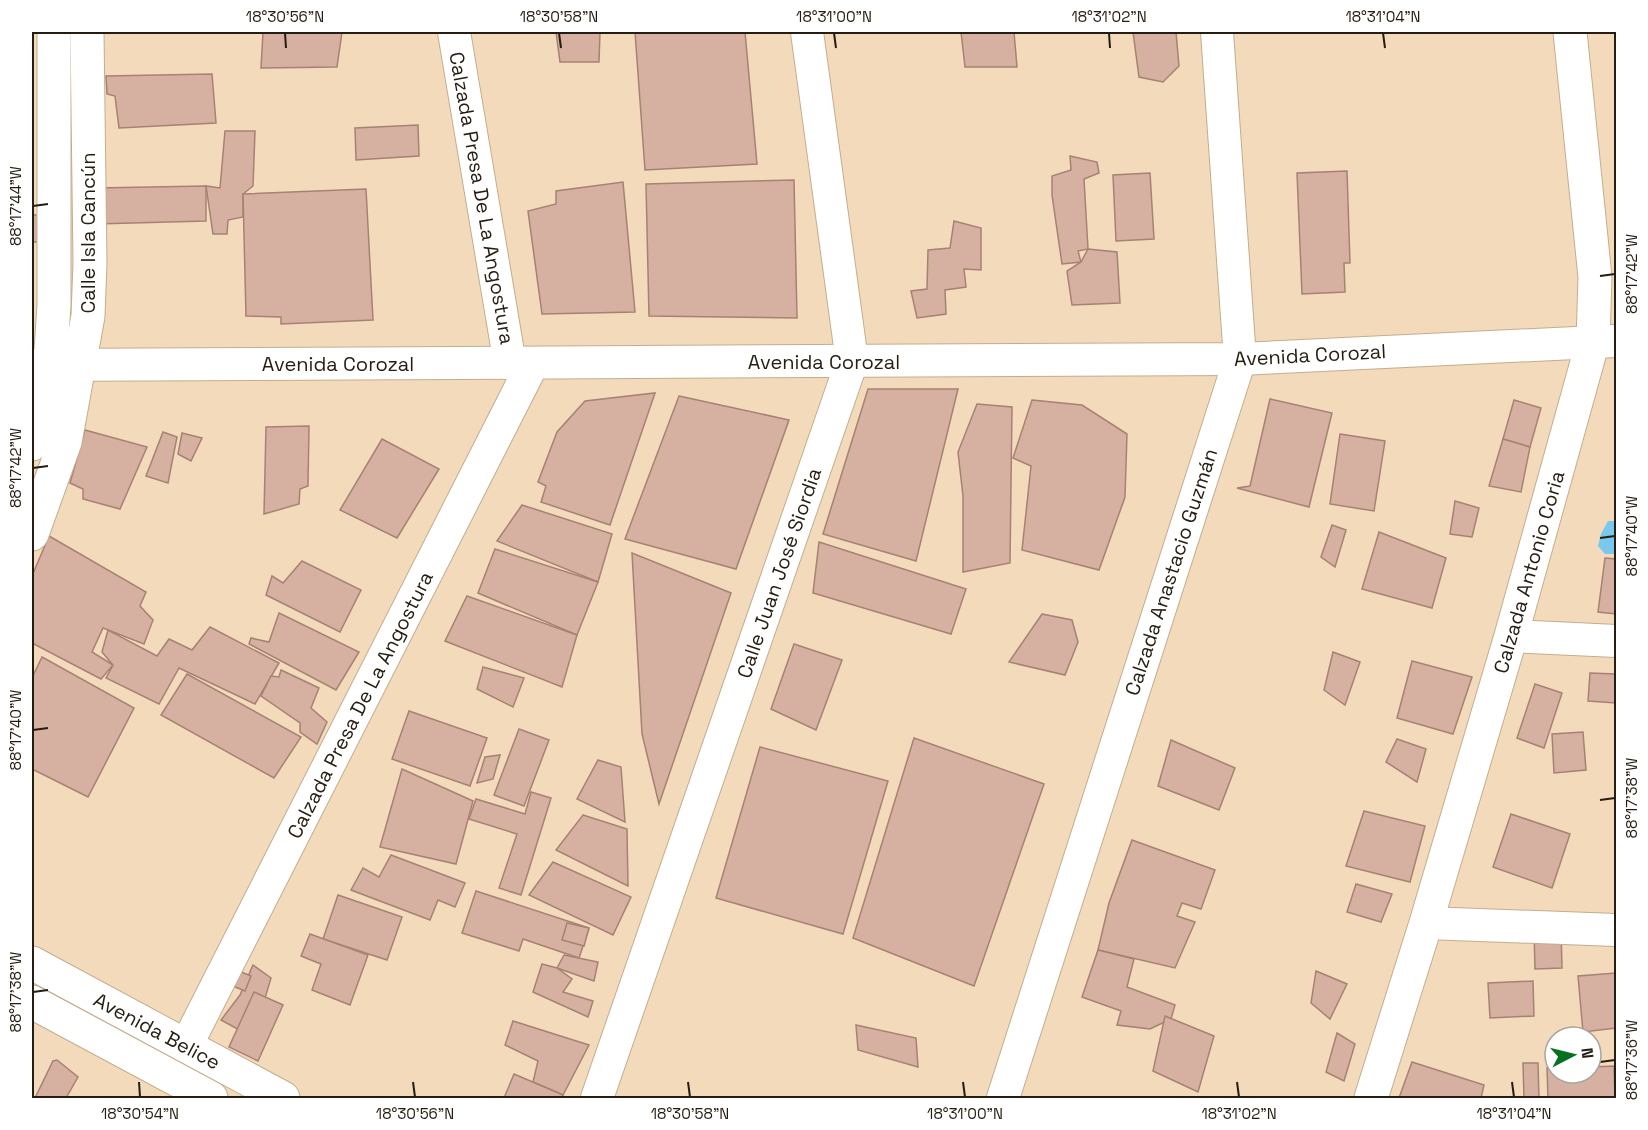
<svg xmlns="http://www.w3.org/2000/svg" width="1648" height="1130" viewBox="0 0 1648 1130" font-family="'Space Grotesk',sans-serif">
<rect width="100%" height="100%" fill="#f2dabb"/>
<polygon fill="#79c9ef" points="1608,521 1616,521 1616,554 1605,554 1598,546 1601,534"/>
<g fill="#d6b1a1" stroke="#a68273" stroke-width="1.5">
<polygon points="263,32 342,32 337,67 261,68"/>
<polygon points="556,32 600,32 599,62 560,62"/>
<polygon points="635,32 745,32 757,164 645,170"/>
<polygon points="961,32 1014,32 1017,67 965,67"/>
<polygon points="1133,32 1176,32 1179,66 1163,82 1139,77"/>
<polygon points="212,74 216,123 119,128 115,96 107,94 106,76"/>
<polygon points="418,125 419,156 356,160 355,128"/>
<polygon points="225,131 255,131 253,186 243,194 243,217 228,220 227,234 213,234 206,186 220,188"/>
<polygon points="1070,156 1097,162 1099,173 1084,179 1088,249 1078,251 1081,262 1062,264 1052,195 1052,176 1071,170"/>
<polygon points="1347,171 1350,263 1344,263 1345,292 1302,294 1297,173"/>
<polygon points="1150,173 1154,239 1116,241 1113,175"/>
<polygon points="794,180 797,318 649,316 646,184"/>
<polygon points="623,182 635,312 542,314 528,211 556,204 556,191"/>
<polygon points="206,186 206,221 96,224 94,188"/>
<polygon points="366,189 373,320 281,324 281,317 246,316 243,194"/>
<polygon points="32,214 39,216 43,242 32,242"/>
<polygon points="954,221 981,228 981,270 964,269 966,287 945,290 946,314 917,318 911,291 927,289 928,250 950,248"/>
<polygon points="1088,249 1117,252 1120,303 1072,305 1067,271 1081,262"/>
<polygon points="868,389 958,389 916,561 823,534"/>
<polygon points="655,393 610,525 541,502 546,486 538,482 557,432 585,401"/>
<polygon points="679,396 789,420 736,569 625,539"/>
<polygon points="1270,399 1332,413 1309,507 1237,488 1250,486"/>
<polygon points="1032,400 1082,405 1127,434 1125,497 1099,570 1022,550 1031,466 1013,458"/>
<polygon points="1514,400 1541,408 1530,447 1503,439"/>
<polygon points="977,404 1012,407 1010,563 963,572 963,496 958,452"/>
<polygon points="309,426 308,486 300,489 299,504 264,514 266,427"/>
<polygon points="85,430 147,447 120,509 83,499 83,489 70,483"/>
<polygon points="163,432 177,437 168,483 146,476"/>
<polygon points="182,433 202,438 191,461 178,454"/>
<polygon points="1340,434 1385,441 1374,511 1330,504"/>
<polygon points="382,439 439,469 397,538 340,510"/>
<polygon points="1503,439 1530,447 1521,492 1489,486"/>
<polygon points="1455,501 1479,508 1472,537 1450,534"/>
<polygon points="522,505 612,534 598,582 497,541"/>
<polygon points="1332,525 1346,530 1335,567 1321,557"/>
<polygon points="1379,532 1446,558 1432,608 1362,589"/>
<polygon points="49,536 146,592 140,606 153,620 144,644 103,628 92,652 113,665 101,679 32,643 32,576"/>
<polygon points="819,542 966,589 951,634 813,593"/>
<polygon points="495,549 598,582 577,635 478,593"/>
<polygon points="632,553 731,593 659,804 642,734"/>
<polygon points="1605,558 1616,559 1616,614 1598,612"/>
<polygon points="302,561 361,590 340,632 266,595 272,576 283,583"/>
<polygon points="467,596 577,635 562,687 445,641"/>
<polygon points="279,613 359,652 336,690 249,644 251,638 269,642"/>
<polygon points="1042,614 1072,620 1078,642 1065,675 1009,662"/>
<polygon points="210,627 279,663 255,704 179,668 159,704 106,678 113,665 102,652 108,630 157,656 169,639 192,650"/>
<polygon points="794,644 842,660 816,730 771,709"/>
<polygon points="1333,652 1360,662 1345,705 1324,690"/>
<polygon points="42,657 134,708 88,797 32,769 32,678"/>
<polygon points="1412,661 1472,677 1453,734 1397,718"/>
<polygon points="483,667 524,678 513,707 477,689"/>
<polygon points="281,670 319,688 311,708 327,722 317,744 300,732 300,723 261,696 271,676 279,677"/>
<polygon points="1590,673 1616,674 1616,703 1588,701"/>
<polygon points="187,674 301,737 274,778 161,715"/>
<polygon points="1535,684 1562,693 1544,748 1517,738"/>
<polygon points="409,711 487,738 470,786 392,759"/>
<polygon points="519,729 549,740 524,806 494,795"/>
<polygon points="1583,732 1586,770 1554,773 1552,734"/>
<polygon points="914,738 1044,784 974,986 853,938"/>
<polygon points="1397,739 1426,749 1417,782 1386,762"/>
<polygon points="1171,740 1235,768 1219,810 1158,786"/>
<polygon points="760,747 888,781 843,934 716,898"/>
<polygon points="500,755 493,779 477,783 485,757"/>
<polygon points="598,760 621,767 625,822 577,799"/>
<polygon points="402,769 473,801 456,864 380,847"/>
<polygon points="531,792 551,798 521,895 499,888 517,834 469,819 476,799 525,814"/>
<polygon points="1364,811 1425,826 1410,882 1346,866"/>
<polygon points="1511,814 1570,834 1552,888 1493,867"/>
<polygon points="583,815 627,829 628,886 556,850"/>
<polygon points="1132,840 1215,870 1201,909 1182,903 1177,916 1195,922 1175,968 1098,950 1109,903"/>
<polygon points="391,855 465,883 455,907 438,900 430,920 351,890 363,868 379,877"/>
<polygon points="553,862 631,897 613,935 529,895"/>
<polygon points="1356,884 1392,894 1381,922 1347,912"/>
<polygon points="476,891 589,928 579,958 523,939 519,951 462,933"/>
<polygon points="338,895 402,917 387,960 323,939"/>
<polygon points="567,923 589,928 584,946 562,940"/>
<polygon points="1561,931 1562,968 1535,969 1534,932"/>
<polygon points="310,934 368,955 350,1005 312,990 321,964 301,956"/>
<polygon points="1098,950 1134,959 1127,987 1175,1005 1171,1019 1150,1029 1117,1025 1121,1011 1082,997"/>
<polygon points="564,955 598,962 594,981 557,968"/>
<polygon points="542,964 557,968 572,979 563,992 593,1001 588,1017 533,992"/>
<polygon points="253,965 271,978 262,1008 262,1027 254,1038 221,1020 240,995"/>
<polygon points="229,967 251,976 245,991 223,982"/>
<polygon points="1316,971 1347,984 1330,1019 1311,1003"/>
<polygon points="1616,973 1616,1028 1583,1032 1578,976"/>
<polygon points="1533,981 1534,1016 1490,1018 1488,983"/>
<polygon points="254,992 283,1005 258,1061 229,1047"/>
<polygon points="1165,1016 1214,1036 1198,1092 1153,1071"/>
<polygon points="513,1021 589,1045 563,1095 533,1082 538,1061 505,1045"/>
<polygon points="856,1025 916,1038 918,1067 858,1050"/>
<polygon points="1337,1033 1355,1044 1344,1081 1326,1072"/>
<polygon points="57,1060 78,1077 66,1098 35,1098 53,1061"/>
<polygon points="1412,1062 1484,1085 1481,1098 1399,1098"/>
<polygon points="1523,1063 1538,1063 1539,1098 1524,1098"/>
<polygon points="1614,1066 1615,1098 1548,1098 1547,1068 1555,1068 1555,1073 1591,1073 1591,1067"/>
<polygon points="514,1074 563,1095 562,1098 504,1098"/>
</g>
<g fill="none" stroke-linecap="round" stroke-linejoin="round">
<g stroke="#c4ad8f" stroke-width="34">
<g id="minor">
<polyline points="454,32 510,364"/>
<polyline points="32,365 1240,359 1616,341"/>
<polyline points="1511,636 1616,641"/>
<polyline points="1426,923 1616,930"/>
<polyline points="186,1046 533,363"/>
<polyline points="597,1098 852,361 807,32"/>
<polyline points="1003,1098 1240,359 1217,32"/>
</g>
</g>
<g stroke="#c4ad8f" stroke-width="35">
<g id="tertiary">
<polyline points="32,444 50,365 54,305 54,32"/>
<polyline points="32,534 65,442 88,316 90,263 87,32"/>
<polyline points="1371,1098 1426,923 1511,636 1593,341 1595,277 1570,32"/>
</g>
</g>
<g stroke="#c4ad8f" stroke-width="35">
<g id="secondary">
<polyline points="32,963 283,1098"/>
<polyline points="32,1002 211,1098"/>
</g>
</g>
<use href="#minor" stroke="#fff" stroke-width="32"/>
<use href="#tertiary" stroke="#fff" stroke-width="33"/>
<use href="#secondary" stroke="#fff" stroke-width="33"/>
</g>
<path fill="none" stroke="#251d11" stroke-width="2" d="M285 33 286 48M559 33 561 48M834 33 836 48M1109 33 1110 48M1383 33 1385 48M33 206 48 204M1600 276 1615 274M33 468 48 466M1600 538 1615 536M33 730 48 728M1600 800 1615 798M33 992 48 990M1600 1062 1615 1060M139 1082 140 1097M413 1082 415 1097M688 1082 690 1097M963 1082 965 1097M1237 1082 1239 1097M1512 1082 1514 1097"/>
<g text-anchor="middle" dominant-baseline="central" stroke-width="4.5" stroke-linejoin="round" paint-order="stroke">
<g font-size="20" fill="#251d11" stroke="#fff">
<text transform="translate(482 198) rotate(80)">Calzada Presa De La Angostura</text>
<text transform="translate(88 233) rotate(-90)">Calle Isla Cancún</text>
<text transform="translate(1310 355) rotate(-3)">Avenida Corozal</text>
<text x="824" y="362">Avenida Corozal</text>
<text x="338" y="364">Avenida Corozal</text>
<text transform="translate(1171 572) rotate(-72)">Calzada Anastacio Guzmán</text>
<text transform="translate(1529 572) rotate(-74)">Calzada Antonio Coria</text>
<text transform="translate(779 573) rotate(-71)">Calle Juan José Siordia</text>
<text transform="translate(360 705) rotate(-63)">Calzada Presa De La Angostura</text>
<text transform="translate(157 1031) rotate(28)">Avenida Belice</text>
</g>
</g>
<rect width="1648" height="1130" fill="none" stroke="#ffffff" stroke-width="66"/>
<g transform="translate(1573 1055) rotate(83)"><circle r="28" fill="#ffffff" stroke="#a8a5a0" stroke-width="1.5"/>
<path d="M0-4.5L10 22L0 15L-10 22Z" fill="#077122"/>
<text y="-9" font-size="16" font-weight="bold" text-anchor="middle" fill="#251d11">N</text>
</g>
<rect x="33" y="33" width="1582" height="1064" fill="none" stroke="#251d11" stroke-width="2"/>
<g font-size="15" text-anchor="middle" fill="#251d11">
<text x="285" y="22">18°30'56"N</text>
<text x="559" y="22">18°30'58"N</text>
<text x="834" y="22">18°31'00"N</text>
<text x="1109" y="22">18°31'02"N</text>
<text x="1383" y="22">18°31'04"N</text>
<text transform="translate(16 206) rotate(-90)" y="5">88°17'44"W</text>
<text transform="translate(1632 274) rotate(-90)" y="5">88°17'42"W</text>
<text transform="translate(16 468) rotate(-90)" y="5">88°17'42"W</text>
<text transform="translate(1632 536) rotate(-90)" y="5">88°17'40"W</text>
<text transform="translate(16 730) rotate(-90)" y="5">88°17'40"W</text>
<text transform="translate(1632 798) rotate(-90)" y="5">88°17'38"W</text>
<text transform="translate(16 992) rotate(-90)" y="5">88°17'38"W</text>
<text transform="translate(1632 1060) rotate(-90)" y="5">88°17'36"W</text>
<text x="140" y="1119">18°30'54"N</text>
<text x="415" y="1119">18°30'56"N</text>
<text x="690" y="1119">18°30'58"N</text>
<text x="965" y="1119">18°31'00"N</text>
<text x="1239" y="1119">18°31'02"N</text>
<text x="1514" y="1119">18°31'04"N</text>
</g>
</svg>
